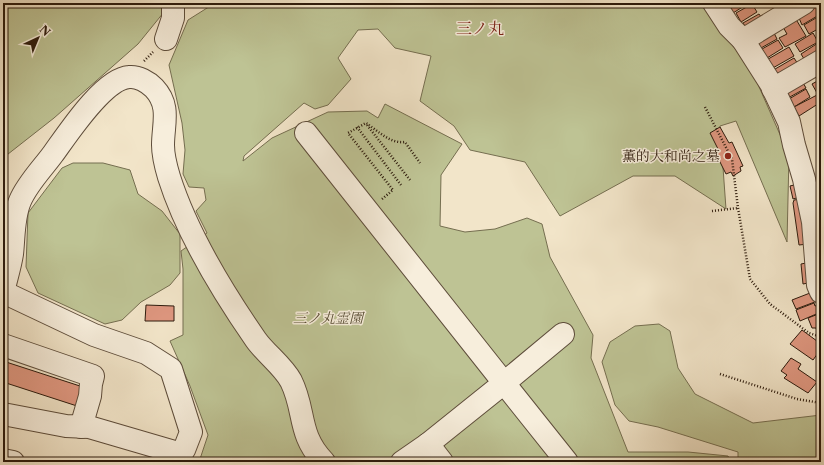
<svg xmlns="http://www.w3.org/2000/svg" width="824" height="465" viewBox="0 0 824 465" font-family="'Libre Caslon Text','Noto Serif JP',serif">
<rect width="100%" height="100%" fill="#f2e5c9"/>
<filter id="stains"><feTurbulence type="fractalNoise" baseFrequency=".005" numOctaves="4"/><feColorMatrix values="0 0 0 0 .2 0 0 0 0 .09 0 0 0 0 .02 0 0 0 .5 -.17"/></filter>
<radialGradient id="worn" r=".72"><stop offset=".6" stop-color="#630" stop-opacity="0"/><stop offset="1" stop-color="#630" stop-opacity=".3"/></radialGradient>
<g fill="#bec394" stroke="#756e50">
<polygon points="3,3 162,3 164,12 138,44 54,118 3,158"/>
<polygon points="215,3 700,3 749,64 789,155 787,242 736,121 720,126 726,209 675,176 633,176 560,216 525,162 470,150 454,126 420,101 431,56 395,48 378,29 358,30 338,58 351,79 328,105 315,109 304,103 244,156 243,161 272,138 328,112 367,111 378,118 385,104 462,144 441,175 440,226 465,232 495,229 527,218 542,224 550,257 593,335 591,358 628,452 688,452 728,456 731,462 215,462 200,459 208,435 190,386 170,341 183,335 183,269 181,251 207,233 196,211 206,200 204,188 189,187 183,174 185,150 182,123 169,65 188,20"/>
<polygon points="73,163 103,163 130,170 138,194 162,211 180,234 180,273 170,285 141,302 122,320 105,324 38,293 26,267 28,213 62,168"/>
<polygon points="659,324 670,331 678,368 695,394 753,423 821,415 821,462 738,462 738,452 658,427 629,421 615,405 602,362 610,342 635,326"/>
</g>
<g fill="#df9780" stroke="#2c1a0c">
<polygon points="731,3 749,3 733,13 729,4"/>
<polygon points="752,4 757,12 741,22 736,13"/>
<polygon points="813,4 815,8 817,6 820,11 818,12 819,15 802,25 799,18"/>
<polygon points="759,14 765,22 748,31 743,23"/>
<polygon points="821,15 821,33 818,29 809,34 804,25"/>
<polygon points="794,16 806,36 785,47 779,38 787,34 783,27"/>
<polygon points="772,29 777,39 761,48 756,39"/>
<polygon points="813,33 818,42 800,52 795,44"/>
<polygon points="778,40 783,48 767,58 762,49"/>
<polygon points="818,43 821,53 806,62 801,54"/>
<polygon points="789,47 794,56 771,69 763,62"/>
<polygon points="794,58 800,67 775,81 770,72"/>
<polygon points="801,79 806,88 788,98 781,91"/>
<polygon points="821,79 821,90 817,93 812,84"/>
<polygon points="806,89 810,97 794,107 789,99"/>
<polygon points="817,95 821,102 799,116 794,107"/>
<polygon points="720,127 729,143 732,142 743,166 740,167 741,171 733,176 731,172 726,174 720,162 715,150 718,149 710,133"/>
<polygon points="821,181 821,195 813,197 809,184"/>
<polygon points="798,184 800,197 793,199 790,186"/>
<polygon points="801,199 808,244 799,245 793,203 794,200"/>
<polygon points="811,262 813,282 803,284 801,264"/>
<polygon points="810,293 820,300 796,309 792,300"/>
<polygon points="814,303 815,306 818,305 821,312 800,321 796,310"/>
<polygon points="146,305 174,306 174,321 145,321"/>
<polygon points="821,313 821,330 817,331 816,328 812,328 808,318"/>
<polygon points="802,330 821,344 821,349 813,360 790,344"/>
<polygon points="791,358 801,364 798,369 817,382 808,393 784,378 787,375 781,371"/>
<polygon points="3,361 83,387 77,406 3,382"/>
</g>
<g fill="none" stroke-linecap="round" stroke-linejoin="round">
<g stroke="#5e4d3b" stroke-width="24">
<g id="minor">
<polyline points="714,3 729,26 743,40 771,84 789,122 794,145 804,179 813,222 818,285 821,292"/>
<polyline points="166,39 173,18 173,3"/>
<polyline points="743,40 804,3"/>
<polyline points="773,89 821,61"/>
<polyline points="306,133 504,383 428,444 402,462"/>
<path d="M3 292C6 279 10 267 12 254 14 237 13 217 20 201 27 184 42 169 53 154 67 135 103 79 129 77 138 76 148 82 154 88 171 106 163 124 163 145 163 156 166 167 169 177 187 234 222 291 256 340 266 354 283 366 291 381 306 411 297 434 324 462"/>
<polyline points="3,292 94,335 146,353 171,369 191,432 184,450 178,453 89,427 66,426 3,414"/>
<polyline points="563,334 504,383 567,462"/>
<polyline points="3,345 93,376 91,384 90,396 81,427"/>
<polyline points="428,444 442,462"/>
<polyline points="3,460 13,462"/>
</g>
</g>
<g stroke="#2c1a0c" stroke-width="2.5" stroke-dasharray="1 2" stroke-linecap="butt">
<polyline points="144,61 153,52"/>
<polyline points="705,107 732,159 738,208 750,279 770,304 809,333 821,337"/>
<polyline points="367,125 410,180"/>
<polyline points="357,127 401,185"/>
<path d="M382 199 393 190 348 133 366 123C377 130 390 144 405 142L420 163"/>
<polyline points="712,211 738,208"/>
<polyline points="720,374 797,399 821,403"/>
</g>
<use href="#minor" stroke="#f7eedc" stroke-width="22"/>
</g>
<circle fill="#8f2418" stroke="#f7eedc" stroke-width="1.5" cx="728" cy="156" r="4"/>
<g text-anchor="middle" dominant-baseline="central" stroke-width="3" stroke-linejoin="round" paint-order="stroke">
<g font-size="14" fill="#2c1a0c" stroke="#f7eedc" text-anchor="end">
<text x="720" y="156">薫的大和尚之墓</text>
</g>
<g font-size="14" font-style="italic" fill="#584d35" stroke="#f7eedc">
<text x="328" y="318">三ノ丸霊園</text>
</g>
<g font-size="16" fill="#7a1f14" stroke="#f7eedc">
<text x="480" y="28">三ノ丸</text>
</g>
</g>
<rect width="824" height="465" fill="none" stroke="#f2e5c9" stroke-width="16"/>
<rect x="4" y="4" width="816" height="457" fill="none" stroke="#2c1a0c" stroke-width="2"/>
<rect x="8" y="8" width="808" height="449" fill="none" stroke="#2c1a0c"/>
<g transform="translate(38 38) rotate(44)" stroke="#f7eedc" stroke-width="3" paint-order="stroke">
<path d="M0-3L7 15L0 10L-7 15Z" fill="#2c1a0c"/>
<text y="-6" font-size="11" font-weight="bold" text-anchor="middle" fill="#2c1a0c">N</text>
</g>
<rect width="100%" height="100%" filter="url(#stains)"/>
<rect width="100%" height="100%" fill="url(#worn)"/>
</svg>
